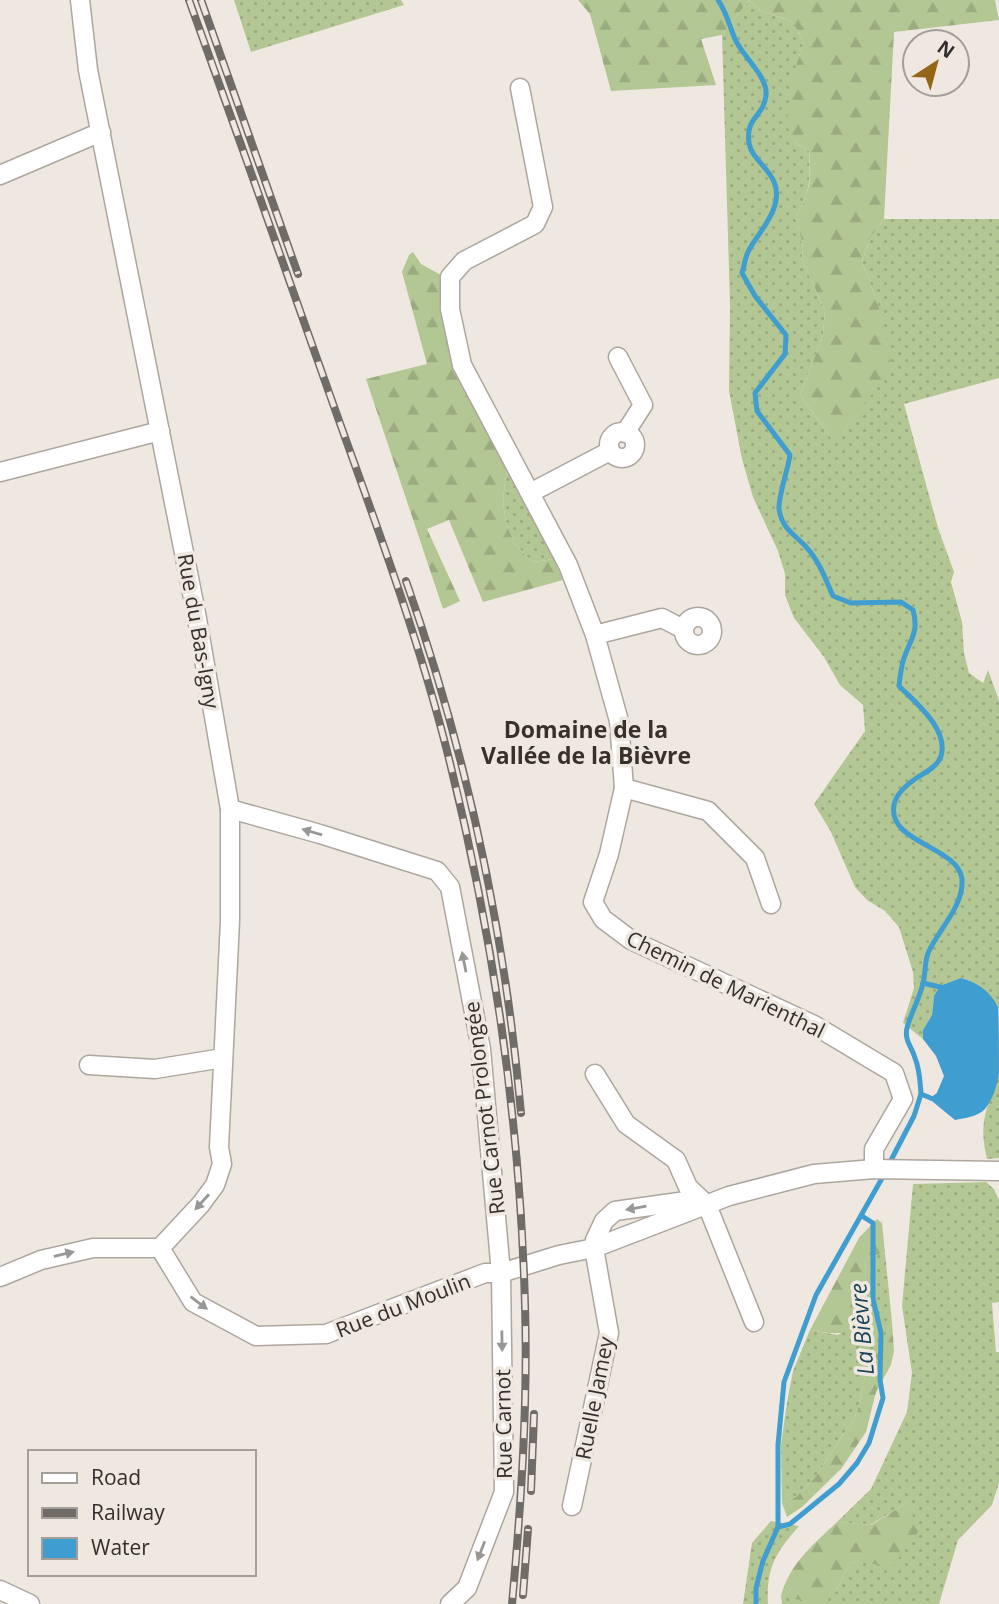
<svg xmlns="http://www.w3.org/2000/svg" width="999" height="1604" viewBox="0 0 999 1604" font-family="'Open Sans',sans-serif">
<defs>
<pattern id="grass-dots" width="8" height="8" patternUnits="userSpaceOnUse" patternTransform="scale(1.75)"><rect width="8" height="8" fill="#b2c793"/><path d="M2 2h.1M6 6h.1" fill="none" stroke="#9aab7f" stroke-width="1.8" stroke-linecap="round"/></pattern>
<pattern id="forest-firs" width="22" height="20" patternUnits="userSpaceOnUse" patternTransform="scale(1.75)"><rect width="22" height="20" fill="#b2c793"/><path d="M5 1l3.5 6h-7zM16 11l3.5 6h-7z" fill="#9aab7f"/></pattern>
</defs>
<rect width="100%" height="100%" fill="#efe8e0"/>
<g fill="url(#grass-dots)">
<polygon points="234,0 401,0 404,5 251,52"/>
<path d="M749 0 761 11 791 21 801 36 803 45 796 65 794 142 809 151C811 181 810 191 796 217L803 248 802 259 825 311 823 335 800 395 832 439H841L848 424 880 310 862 261 871 237 884 219H999V378L904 404 938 528 954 572 951 582 962 622 964 653 969 673 983 683 988 670 999 700V1009C988 993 980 983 961 978L934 996 932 1015 923 1030V1039L903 1023 914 988 913 972 899 927 885 911 867 900 855 887 830 830 814 804 865 731 863 705 840 685 824 657 794 618 785 595V574L778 551 753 497 742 459 729 391 730 304 722 35Z"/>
<path d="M508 467 554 559 533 562C502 537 499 504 508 467Z"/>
<path d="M999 1075V1158L987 1159C978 1120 987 1109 999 1075Z"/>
<polygon points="986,1182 994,1189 999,1200 999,1302 992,1303 996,1352 999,1352 999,1483 992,1505 958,1540 939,1604 782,1604 781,1596 798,1598 836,1592 845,1572 908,1502 870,1525 837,1522 871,1489 907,1412 912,1373 902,1306 913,1184"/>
<polygon points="885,1253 892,1322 865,1376 857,1413 817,1475 796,1497 782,1503 781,1445 787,1402 793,1371 810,1330 838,1335 868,1313 865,1282 866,1258"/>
<path d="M771 1521 799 1526C776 1552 766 1568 768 1604H743L752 1543Z"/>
</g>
<g fill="url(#forest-firs)">
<path d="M578 0H995L999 20 894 32 884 219 871 237 862 261 880 310 891 360 884 379 848 424 841 440 832 439 800 395 823 335 825 311 802 259 803 248 796 217C810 191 812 181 809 151L794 142 786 124 796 65 803 45 801 36 791 21 761 11 749 0 722 35 701 39 716 85 611 91 590 14Z"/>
<path d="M413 252 421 264 441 275 446 320 508 467C499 504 502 537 533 562L554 559 563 580 483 602 449 520 427 529 460 601 443 609 366 379 427 364 402 272 409 255Z"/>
<path d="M877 1219 882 1223 885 1253 866 1258 865 1282 868 1313C850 1337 838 1335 810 1330L859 1238Z"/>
<polygon points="892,1322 894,1351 891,1365 876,1392 866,1432 841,1469 802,1507 787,1517 782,1503 796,1497 817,1475 857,1413 865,1376"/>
<path d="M908 1502 918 1532 892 1567 855 1561 845 1572 836 1592 819 1604 781 1596C790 1563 813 1545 837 1522L871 1525Z"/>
</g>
<path fill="#409dcf" d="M961 978C977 982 990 991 998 1007 999 1015 999 1063 999 1073 998 1084 992 1101 985 1109 977 1117 965 1118 955 1120L933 1102 944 1076 936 1056 923 1039V1030L932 1015 934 996 940 986Z"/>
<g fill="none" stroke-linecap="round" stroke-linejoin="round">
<g stroke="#409dcf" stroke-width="5">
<path d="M718 0C727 13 729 25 735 39 742 56 768 76 766 95 764 117 745 117 749 143 752 164 784 173 775 205 770 223 756 236 748 252 745 258 744 267 742 273L755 296 786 335 785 354 755 393 757 411 790 455C788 469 778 498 779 509 782 530 795 534 807 548 819 561 826 580 833 596L851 603 901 602 913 610C919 632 911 638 904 658 901 667 900 677 899 686 915 702 949 729 941 756 938 766 926 772 918 777 909 783 896 793 894 805 887 843 958 846 962 879 964 906 939 929 929 951 924 961 926 973 923 983 920 998 911 1012 907 1028 904 1040 912 1047 915 1058 920 1070 920 1082 921 1094"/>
<polyline points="923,983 944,988"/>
<polyline points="889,1164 914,1116 921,1094 933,1099 937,1096"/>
<polyline points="778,1527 790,1524 839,1484 857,1463 869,1443 883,1398 880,1380 881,1333 873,1299 873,1223 862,1216"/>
<polyline points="756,1604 756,1588 763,1561 778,1527 778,1445 784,1382 816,1295 885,1173"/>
</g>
<g stroke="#ada69f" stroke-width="21">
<g id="minor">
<polyline points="80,0 88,70 196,613 230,809 230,921 219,1147 222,1164 215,1185 201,1204 160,1248"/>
<polyline points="520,88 543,207 535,224 464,261 450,277 450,309 462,365 568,565 595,635 619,721 624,788 609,854 593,902 603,919 631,940 814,1025 894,1073 903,1099 874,1149 874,1169"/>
<polyline points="0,175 101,132"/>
<polyline points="618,357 643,405 625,433"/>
<circle cx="622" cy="445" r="13"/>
<polyline points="0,472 160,431"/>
<polyline points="530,493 610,451"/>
<circle cx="698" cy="631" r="14"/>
<polyline points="595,635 662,618 683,629"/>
<polyline points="624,788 708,811 755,858 771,904"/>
<polyline points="230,809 320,834 437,871 450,887 481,1049 501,1273 504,1492 467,1588 450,1604"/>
<polyline points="89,1065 155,1069 223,1058"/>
<polyline points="595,1074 626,1124 676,1160 688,1187 707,1205 754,1322"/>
<polyline points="160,1248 193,1302 256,1336 326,1334 485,1273 501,1273 559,1255 594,1248 729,1196 814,1174 874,1169 999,1171"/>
<polyline points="0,1277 41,1260 93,1248 160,1248"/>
<polyline points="572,1506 609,1333 594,1248 595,1240 604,1221 615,1211 700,1199"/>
<polyline points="0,1590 30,1604"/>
</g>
</g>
<use href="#minor" stroke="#fff" stroke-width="18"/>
<g stroke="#6f6b67" stroke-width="8">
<g id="rail">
<path d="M189 0C239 138 288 277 337 415 376 524 417 634 446 747 492 928 520 1118 525 1305 528 1405 521 1505 512 1604"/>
<polyline points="201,0 298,274"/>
<path d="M406 581C466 752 505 933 521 1113"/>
<polyline points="531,1491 534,1414"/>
<polyline points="523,1595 528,1529"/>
</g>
</g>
<use href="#rail" stroke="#efe8e0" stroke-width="5" stroke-dasharray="16" stroke-linecap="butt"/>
</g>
<defs><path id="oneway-solid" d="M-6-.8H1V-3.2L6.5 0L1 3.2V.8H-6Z" transform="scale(1.75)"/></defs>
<g fill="#989796">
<use href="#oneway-solid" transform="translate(312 832) rotate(-164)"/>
<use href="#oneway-solid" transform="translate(464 962) rotate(-101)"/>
<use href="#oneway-solid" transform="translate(202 1202) rotate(132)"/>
<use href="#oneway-solid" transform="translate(636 1208) rotate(170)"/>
<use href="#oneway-solid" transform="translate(64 1254) rotate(-13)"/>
<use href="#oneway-solid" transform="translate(199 1303) rotate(37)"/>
<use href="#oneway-solid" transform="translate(502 1341) rotate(89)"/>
<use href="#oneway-solid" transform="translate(481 1551) rotate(111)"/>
</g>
<g text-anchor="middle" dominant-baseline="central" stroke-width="7" stroke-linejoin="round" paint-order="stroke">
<g font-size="21" fill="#322f2d" stroke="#efe8e0">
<text transform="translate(199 631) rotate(80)">Rue du Bas-Igny</text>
<text transform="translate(726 984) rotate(26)">Chemin de Marienthal</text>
<text transform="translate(484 1108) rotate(-97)">Rue Carnot Prolongée</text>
<text transform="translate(403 1305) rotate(-21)">Rue du Moulin</text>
<text transform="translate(594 1398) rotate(-79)">Ruelle Jamey</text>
<text transform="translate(503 1424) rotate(-91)">Rue Carnot</text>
</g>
<g font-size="23" font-weight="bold" fill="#37312c" stroke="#efe8e0">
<text x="586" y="729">Domaine de la<tspan x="586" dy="26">Vallée de la Bièvre</tspan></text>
</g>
<g font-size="23" font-style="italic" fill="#1c4359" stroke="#efe8e0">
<text transform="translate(861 1329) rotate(-95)">La Bièvre</text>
</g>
</g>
<rect x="28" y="1450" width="228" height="126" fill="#efe8e0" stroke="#a39e98" stroke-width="2"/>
<rect x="42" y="1473" width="35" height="10" fill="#ffffff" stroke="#a39e98" stroke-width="2"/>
<text x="91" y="1485" font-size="21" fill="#322f2d">Road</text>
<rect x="42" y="1508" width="35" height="10" fill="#6f6b67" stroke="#a39e98" stroke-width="2"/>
<text x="91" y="1520" font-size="21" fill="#322f2d">Railway</text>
<rect x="42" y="1538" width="35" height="21" fill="#409dcf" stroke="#a39e98" stroke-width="2"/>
<text x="91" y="1555" font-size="21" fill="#322f2d">Water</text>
<g transform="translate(936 63) rotate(36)"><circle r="33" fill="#efe8e0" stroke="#a39e98" stroke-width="2"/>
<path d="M0-5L12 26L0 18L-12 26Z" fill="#956615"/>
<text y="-10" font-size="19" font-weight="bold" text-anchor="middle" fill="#322f2d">N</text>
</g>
</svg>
